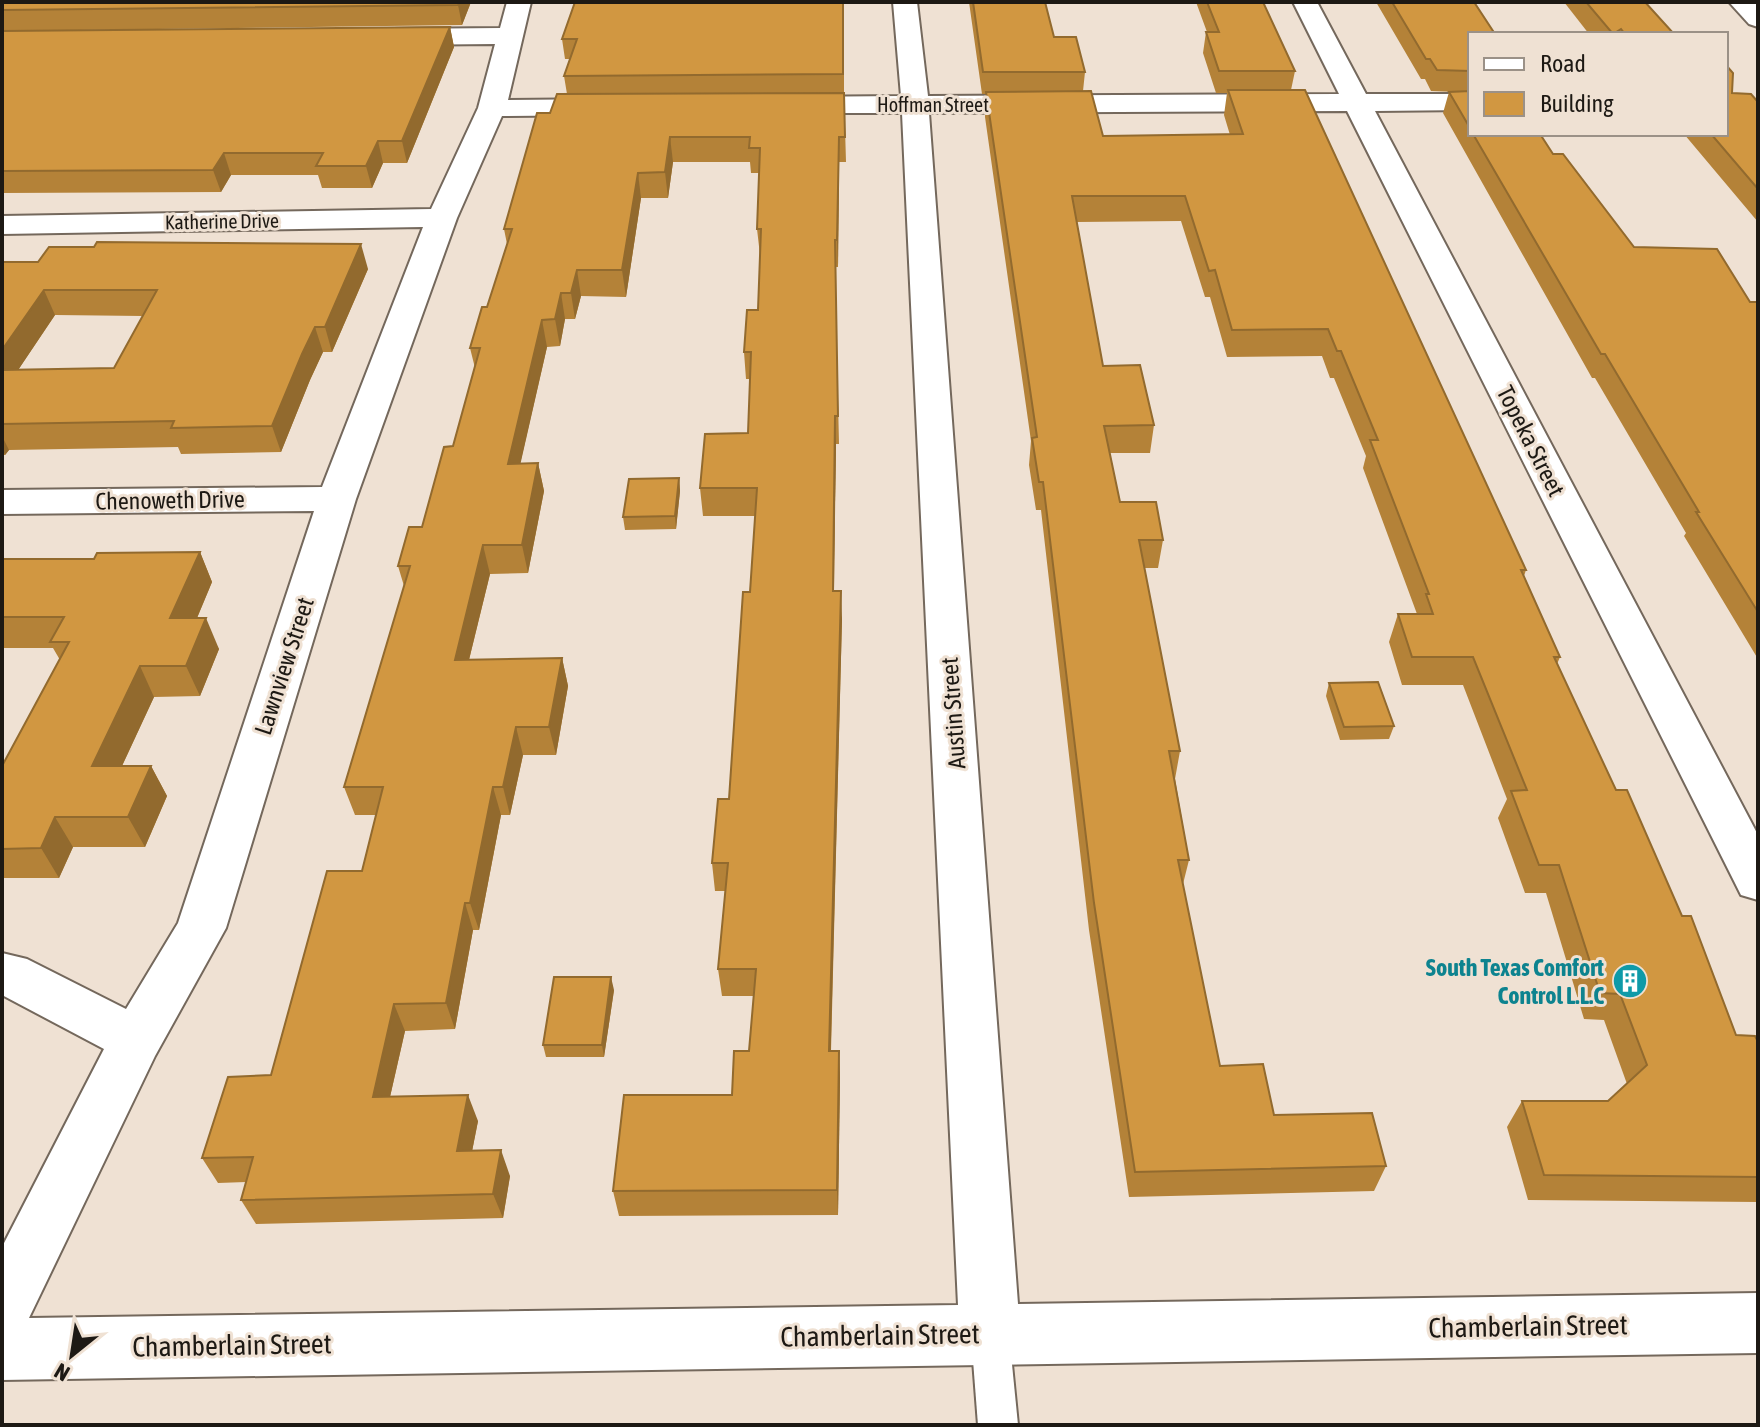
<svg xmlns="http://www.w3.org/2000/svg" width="1760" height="1427" viewBox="0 0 1760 1427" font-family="'Asap Condensed',sans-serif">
<rect width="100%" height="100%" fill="#efe1d3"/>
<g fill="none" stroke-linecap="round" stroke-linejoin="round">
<g stroke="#74685c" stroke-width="4">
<polygon id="lane" points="990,1315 1004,1320 1009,1334 1018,1425 978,1425 971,1334 976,1320"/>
</g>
<g stroke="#74685c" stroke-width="4">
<polygon id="street" points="507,2 531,2 508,100 613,99 623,101 627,107 623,113 613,115 502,116 457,218 356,499 226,928 155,1056 29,1318 958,1305 902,113 786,113 776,111 772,105 776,99 786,97 901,96 893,2 917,2 928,96 1339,94 1293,2 1317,2 1366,94 1470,94 1470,110 1375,111 1758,835 1758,900 1741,895 1734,881 1347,111 929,113 1018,1304 1758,1293 1758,1353 2,1380 2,1247 104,1049 2,995 2,953 27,959 126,1009 178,923 314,511 2,514 2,490 322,487 423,227 2,234 2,216 431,209 478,108 495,44 392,45 383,42 379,37 383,32 392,29 500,28"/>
</g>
<g stroke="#74685c" stroke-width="4">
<polygon id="secondary" points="1729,2 1755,2 1758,5 1758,27 1749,24"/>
</g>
<use href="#lane" fill="#fff" fill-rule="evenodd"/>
<use href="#street" fill="#fff" fill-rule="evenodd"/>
<use href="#secondary" fill="#fff" fill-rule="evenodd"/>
</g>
<g fill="#b48238" fill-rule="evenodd">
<polygon points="2,2 471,2 462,25 2,31"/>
<polygon points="844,2 844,93 846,162 839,162 838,267 835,267 839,444 836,444 834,591 842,619 831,1051 839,1051 840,1077 838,1215 619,1216 613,1191 732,1095 749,1051 754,996 722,996 718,969 725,891 715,891 712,863 729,799 750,592 755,516 703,516 700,488 748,433 750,379 746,379 744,352 758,310 760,255 757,229 759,173 751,173 750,162 673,162 668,198 641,198 626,297 581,296 575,319 565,319 560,346 547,347 520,464 538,463 544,491 528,573 490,574 469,660 562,658 568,686 556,755 523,755 510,815 501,815 479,930 473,930 455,1029 405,1031 390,1097 478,1121 472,1151 510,1176 503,1218 256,1224 241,1200 246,1182 218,1183 202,1158 271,1075 362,871 376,815 355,815 344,787 404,586 398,566 422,527 453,446 475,368 470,348 487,307 507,244 504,229 550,113 567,94 564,76 570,59 565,59 562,39"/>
<polygon points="969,2 1045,2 1054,37 1085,72 1083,91 1103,136 1230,135 1224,115 1227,93 1216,93 1203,53 1206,32 1207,32 1196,2 1263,2 1295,71 1291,90 1526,570 1524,576 1560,657 1557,664 1616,790 1682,916 1736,1035 1758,1042 1758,1202 1528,1200 1507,1127 1522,1101 1608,1101 1627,1084 1604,1020 1584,1019 1546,893 1525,893 1498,818 1507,799 1463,685 1402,685 1389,642 1398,614 1417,614 1363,468 1366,456 1334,378 1330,378 1322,356 1227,357 1210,297 1205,297 1181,221 1077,222 1103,366 1154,425 1150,453 1110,453 1120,502 1163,540 1158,568 1144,568 1180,751 1175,779 1189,860 1183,884 1220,1066 1274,1115 1386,1166 1374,1191 1129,1197 1089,930 1041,510 1036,510 1029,465 1031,441 985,117 986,94 982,94"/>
<polygon points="1376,2 1474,2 1470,34 1470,134 1540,134 1553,154 1634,247 1750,302 1758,302 1758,659 1684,536 1686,533 1595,378 1592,378 1443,113 1449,92 1458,92 1431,91 1425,79 1421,79"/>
<polygon points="1564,2 1645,2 1674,34 1589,34"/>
<polygon points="450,27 454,47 407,163 383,163 372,188 322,188 318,175 231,175 221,192 2,193 2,31"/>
<polygon points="1732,93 1758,102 1758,222 1684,134 1726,134"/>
<path d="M2 262 368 269 332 352H323L310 380 281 452 181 454 178 447 9 450 5 455H2ZM55 315 143 316 114 368 18 370Z"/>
<polygon points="679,478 680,491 676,529 625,530 623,517"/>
<polygon points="200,552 212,582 197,618 219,649 200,696 154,697 122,766 151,766 167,796 145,847 73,847 59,878 2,878 2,766 60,660 53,648 2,648 2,559 94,559"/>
<polygon points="1329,683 1394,726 1389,739 1340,740 1326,696"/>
<polygon points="614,990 604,1057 546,1057 543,1045"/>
</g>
<g fill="#926a2e">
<polygon points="460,2 471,2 462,25 458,5"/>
<polygon points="450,27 454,47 407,163 402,141"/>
<polygon points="670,137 673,162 668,198 665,172"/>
<polygon points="839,137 839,162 838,267 837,240"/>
<polygon points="378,141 383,163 372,188 366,166"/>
<polygon points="224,153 231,175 221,192 213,170"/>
<polygon points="638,173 641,198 626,297 622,270"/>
<polygon points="361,244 368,269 332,352 325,327"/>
<polygon points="577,270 581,296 575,319 571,293"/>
<polygon points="44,290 55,315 2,394 2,350"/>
<polygon points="561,293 565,319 560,346 555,319"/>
<polygon points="542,320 547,347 514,492 508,464"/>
<polygon points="315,327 323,352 310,380 281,452 272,426 302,354"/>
<polygon points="835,416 836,444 833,619 833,591"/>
<polygon points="2,436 9,450 5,455 2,448"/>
<polygon points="538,463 544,491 528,573 522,545"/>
<polygon points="679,478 680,491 676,529 675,516"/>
<polygon points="483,545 490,574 462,688 455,660"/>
<polygon points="200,552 212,582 184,649 170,618"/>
<polygon points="841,591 842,619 830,1077 829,1051"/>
<polygon points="206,618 219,649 200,696 186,666"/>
<polygon points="562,658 568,686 556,755 549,727"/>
<polygon points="140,666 154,697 108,796 92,766"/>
<polygon points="516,727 523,755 510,815 503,787"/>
<polygon points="151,766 167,796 145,847 128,817"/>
<polygon points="493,787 501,815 479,930 470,903"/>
<polygon points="55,817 73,847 59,878 41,848"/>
<polygon points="465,903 473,930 455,1029 446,1003"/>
<polygon points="611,977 614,990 604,1057 602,1045"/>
<polygon points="394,1004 405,1031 384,1123 373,1097"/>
<polygon points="839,1051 840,1077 838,1215 837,1190"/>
<polygon points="468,1095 478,1121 467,1177 457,1151"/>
<polygon points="501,1150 510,1176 503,1218 493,1194"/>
</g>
<g fill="#d19741" stroke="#926a2e" stroke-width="2">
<polygon points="2,2 460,2 458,5 2,10"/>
<polygon points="575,2 843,2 843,74 564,76 577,39 562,39"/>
<polygon points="973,2 1045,2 1054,37 1076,37 1085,72 983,72"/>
<polygon points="1207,2 1263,2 1295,71 1219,71 1206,32 1219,32"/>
<polygon points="1392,2 1474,2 1495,34 1470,34 1470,71 1437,70 1430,59 1426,59"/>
<polygon points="1586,2 1645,2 1674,34 1625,34 1621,29 1613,34"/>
<polygon points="450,27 402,141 378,141 366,166 316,166 323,153 224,153 213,170 2,171 2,31"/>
<polygon points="1726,65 1733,73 1732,93 1751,94 1758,102 1758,189 1711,134 1726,134"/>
<polygon points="1228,90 1305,90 1526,570 1521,570 1560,657 1554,657 1616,790 1627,790 1682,916 1691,916 1736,1035 1755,1036 1758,1042 1758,1177 1544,1175 1522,1101 1608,1101 1647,1065 1620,994 1600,993 1559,865 1539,865 1511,791 1527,790 1473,657 1412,657 1398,614 1433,614 1426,594 1429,594 1370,440 1378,440 1341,351 1337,351 1328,329 1232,330 1215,270 1209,271 1185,196 1072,196 1103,366 1140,365 1154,425 1104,426 1120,502 1156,502 1163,540 1139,540 1180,751 1169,751 1189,860 1178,860 1220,1066 1263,1064 1274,1115 1372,1113 1386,1166 1135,1172 1094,903 1043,482 1039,482 1032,438 1037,437 986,92 1091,91 1103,136 1243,134"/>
<polygon points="1470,91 1470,128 1449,92"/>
<polygon points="844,93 845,137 839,137 837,240 835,240 838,416 835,416 833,591 841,591 829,1051 839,1051 837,1190 613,1191 624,1095 732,1095 734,1051 749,1051 756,969 718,969 728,863 712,863 718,799 729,799 743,592 750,592 757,488 700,488 705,434 748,433 751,352 744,352 747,310 758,310 761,229 757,229 760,148 749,148 750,137 670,137 665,172 638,173 622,270 577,270 571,293 561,293 555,319 542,320 508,464 538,463 522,545 483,545 455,660 562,658 549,727 516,727 503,787 493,787 470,903 465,903 446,1003 394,1004 373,1097 468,1095 457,1151 501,1150 493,1194 241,1200 253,1157 202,1158 228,1077 271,1075 327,871 362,871 383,787 344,787 410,566 398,566 409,527 422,527 444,447 453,446 480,348 470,348 482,307 487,307 512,229 504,229 537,113 550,113 557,94"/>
<polygon points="1473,134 1540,134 1553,154 1563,154 1634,247 1717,249 1750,302 1758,302 1758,612 1696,512 1699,512 1605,354 1601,354"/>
<polygon points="97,242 361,244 325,327 315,327 302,354 272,426 171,428 174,421 2,424 2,370 114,368 157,290 44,290 2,350 2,262 38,262 49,247 94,247"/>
<polygon points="679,478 675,516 623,517 629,479"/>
<polygon points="200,552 170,618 206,618 186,666 140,666 92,766 151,766 128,817 55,817 41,848 2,849 2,766 69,642 50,642 64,617 2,617 2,559 94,559 97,553"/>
<polygon points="1378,682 1394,726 1344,727 1329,683"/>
<polygon points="554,977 611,977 602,1045 543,1045"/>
</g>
<defs>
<g id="building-disc" transform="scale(1.8)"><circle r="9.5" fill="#0f9aa8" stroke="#efe1d3"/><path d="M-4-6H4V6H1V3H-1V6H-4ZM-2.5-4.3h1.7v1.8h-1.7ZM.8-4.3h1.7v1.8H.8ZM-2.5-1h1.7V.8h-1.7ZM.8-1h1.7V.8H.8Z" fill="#fff"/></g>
</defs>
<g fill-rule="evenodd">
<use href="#building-disc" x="1630" y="981"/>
</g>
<g text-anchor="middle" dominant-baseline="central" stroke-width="6" stroke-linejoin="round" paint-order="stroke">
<g font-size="20" fill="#1d1914" stroke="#efe1d3">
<text x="933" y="104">Hoffman Street</text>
<text transform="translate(222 221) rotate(-1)">Katherine Drive</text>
</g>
<g font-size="24" fill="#1d1914" stroke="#efe1d3">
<text transform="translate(1531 441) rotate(63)">Topeka Street</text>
<text transform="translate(170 500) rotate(-1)">Chenoweth Drive</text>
<text transform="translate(284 666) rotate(-72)">Lawnview Street</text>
<text transform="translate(953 713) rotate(-94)">Austin Street</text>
</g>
<g font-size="24" font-weight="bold" fill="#0d838f" stroke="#efe1d3" text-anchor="end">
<text x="1604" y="967">South Texas Comfort<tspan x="1604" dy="28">Control L.L.C</tspan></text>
</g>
<g font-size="28" fill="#1d1914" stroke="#efe1d3">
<text transform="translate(1528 1326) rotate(-1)">Chamberlain Street</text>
<text transform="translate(880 1335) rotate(-1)">Chamberlain Street</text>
<text transform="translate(232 1345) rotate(-1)">Chamberlain Street</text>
</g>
</g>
<rect width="1760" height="1427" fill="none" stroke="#1d1914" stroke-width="8"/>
<rect x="1468" y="32" width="260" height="104" fill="#efe1d3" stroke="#9b9187" stroke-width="2"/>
<rect x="1484" y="58" width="40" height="12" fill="#ffffff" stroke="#9b9187" stroke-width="2"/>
<text x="1540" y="72" font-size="24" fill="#1d1914">Road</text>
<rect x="1484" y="92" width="40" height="24" fill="#d19741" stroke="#9b9187" stroke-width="2"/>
<text x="1540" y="112" font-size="24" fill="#1d1914">Building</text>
<g transform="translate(72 1355) rotate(210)" stroke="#efe1d3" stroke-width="6" paint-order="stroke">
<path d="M0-6L14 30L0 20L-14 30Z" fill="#1d1914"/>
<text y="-12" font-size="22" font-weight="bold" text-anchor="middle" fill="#1d1914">N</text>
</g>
</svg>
